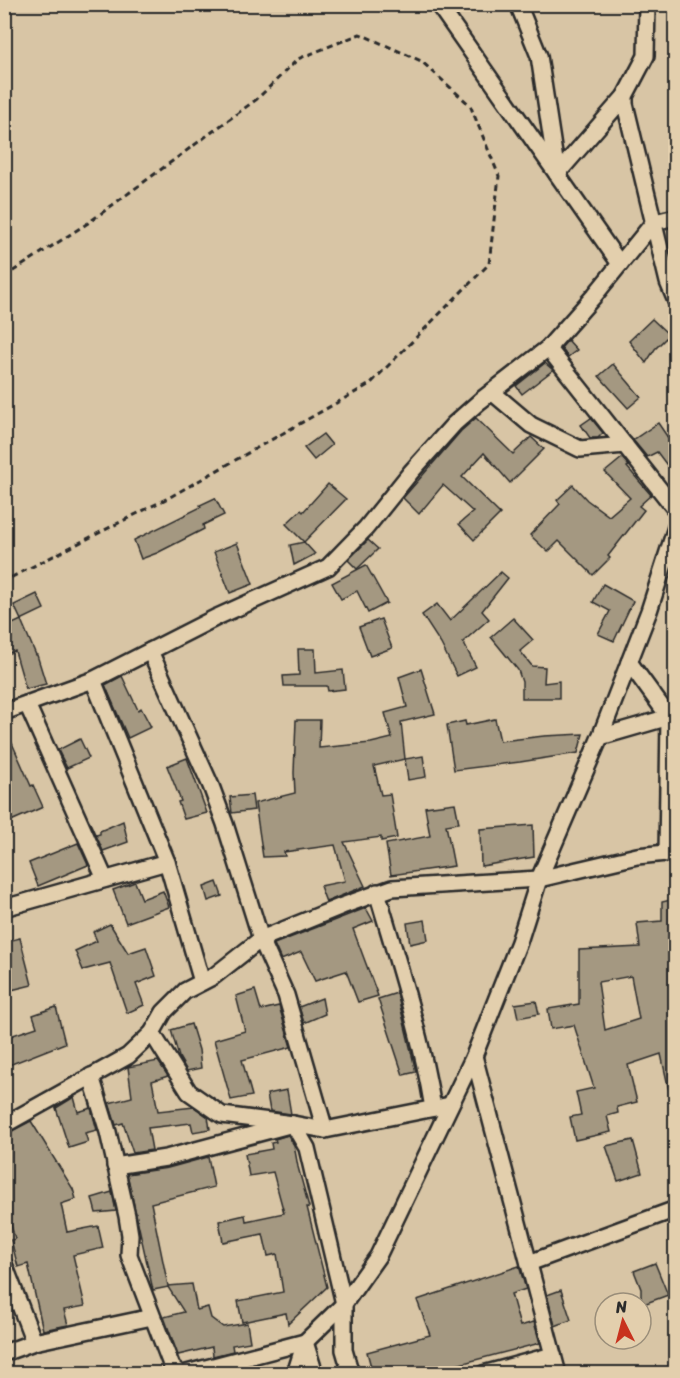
<svg xmlns="http://www.w3.org/2000/svg" width="680" height="1378" viewBox="0 0 680 1378" font-family="Sriracha,sans-serif">
<rect width="100%" height="100%" fill="#d8c5a5"/>
<filter id="ink" filterUnits="userSpaceOnUse"><feTurbulence type="fractalNoise" baseFrequency=".0167" numOctaves="2"/><feDisplacementMap in="SourceGraphic" scale="12" xChannelSelector="R" yChannelSelector="G"/><feConvolveMatrix kernelMatrix="1 2 1 2 8 2 1 2 1" color-interpolation-filters="sRGB"/></filter>
<g filter="url(#ink)">
<g fill="#a49881" stroke="#2b2b2b" stroke-width="1.5" fill-rule="evenodd">
<polygon points="652,319 669,335 655,349 646,363 629,341"/>
<polygon points="568,340 577,350 568,357 561,348"/>
<polygon points="545,363 553,370 522,394 516,386"/>
<polygon points="613,364 641,397 628,408 599,376"/>
<polygon points="476,418 513,454 531,437 544,449 510,483 484,453 462,477 500,514 474,540 459,524 473,512 443,485 419,514 403,498 461,431"/>
<polygon points="591,418 603,433 598,438 590,438 581,425"/>
<polygon points="658,423 675,448 675,476 657,452 647,457 633,440"/>
<polygon points="323,434 332,445 314,460 304,448"/>
<polygon points="622,458 629,466 627,467 651,495 639,506 644,510 608,556 610,558 593,575 559,541 548,552 530,535 560,504 557,500 573,485 587,500 609,516 630,498 605,472"/>
<polygon points="328,484 346,499 304,542 286,524 301,510 303,512"/>
<polygon points="215,498 224,515 203,525 204,529 157,553 141,559 134,540 201,507 200,505"/>
<polygon points="368,540 378,549 357,569 348,560"/>
<polygon points="304,542 315,554 294,565 290,545"/>
<polygon points="237,543 253,584 230,593 214,552"/>
<polygon points="366,565 387,603 368,613 357,591 341,599 332,583"/>
<polygon points="501,572 508,578 482,611 489,619 463,642 476,667 457,676 441,644 422,615 437,604 450,621"/>
<polygon points="603,584 633,601 614,641 598,634 610,611 593,602"/>
<polygon points="37,594 44,609 21,620 14,605"/>
<polygon points="513,618 533,640 520,651 532,666 545,667 544,683 559,681 559,698 522,698 522,682 518,670 491,637"/>
<polygon points="381,619 392,648 370,656 359,627"/>
<polygon points="21,620 36,655 37,655 46,684 26,689 15,651 10,653 4,640 4,628"/>
<polygon points="298,649 315,649 316,673 343,670 345,689 328,691 327,686 284,686 283,676 299,675"/>
<polygon points="421,669 435,714 401,722 405,759 374,766 381,795 390,794 397,838 381,841 381,837 344,842 365,886 326,902 320,886 345,881 335,845 284,852 285,856 263,857 255,803 295,793 294,773 296,720 320,720 319,748 371,743 392,738 385,713 407,707 399,677"/>
<polygon points="122,676 138,710 141,708 151,727 128,738 105,685"/>
<polygon points="495,719 500,741 544,736 583,734 578,753 520,762 454,770 447,725 465,721 466,725"/>
<polygon points="4,725 31,786 33,785 43,807 4,824"/>
<polygon points="80,739 89,758 67,768 58,750"/>
<polygon points="423,756 426,777 408,780 405,759"/>
<polygon points="187,758 207,813 184,819 178,802 181,801 167,766"/>
<polygon points="252,795 254,810 232,813 230,797"/>
<polygon points="455,803 459,823 446,825 454,866 391,875 386,844 430,836 425,807"/>
<polygon points="123,821 128,842 103,851 96,835 100,834 100,831"/>
<polygon points="533,825 534,857 481,866 480,829"/>
<polygon points="78,843 88,865 38,886 29,863"/>
<polygon points="135,882 142,899 163,891 169,907 126,923 113,890"/>
<polygon points="217,882 222,896 208,901 204,887"/>
<path d="M675 899V975H672L675 1007V1094L670 1095 661 1054 628 1065 637 1102 617 1107 618 1113 607 1116 611 1132 575 1140 570 1117 581 1115 576 1092 594 1088 574 1025 551 1029 548 1009 579 1004V950L640 947 637 923 662 921V902ZM631 976 639 1019 605 1030 598 982Z"/>
<polygon points="366,908 373,921 353,929 378,996 358,1002 346,971 315,981 301,952 281,960 274,944"/>
<polygon points="425,920 428,940 410,944 407,923"/>
<polygon points="110,924 128,953 146,947 156,976 136,984 144,1005 127,1013 110,963 83,970 75,951 97,941 93,932"/>
<polygon points="20,938 32,985 7,991 4,982 4,942"/>
<polygon points="255,990 261,1010 279,1006 291,1047 242,1060 252,1096 231,1100 214,1040 245,1031 236,996"/>
<polygon points="397,993 416,1072 403,1075 378,999"/>
<polygon points="322,998 325,1014 304,1023 299,1007"/>
<polygon points="536,1001 539,1014 518,1018 515,1004"/>
<polygon points="56,1007 65,1043 4,1067 4,1038 37,1027 33,1015"/>
<polygon points="191,1024 199,1050 201,1068 187,1071 179,1057 171,1030"/>
<polygon points="158,1061 168,1076 152,1081 158,1111 194,1107 208,1117 210,1129 193,1132 191,1123 148,1128 152,1150 133,1153 123,1123 116,1125 109,1103 132,1097 128,1067"/>
<polygon points="287,1090 291,1114 270,1111 267,1094"/>
<polygon points="74,1097 78,1112 91,1108 97,1130 85,1133 88,1142 69,1148 56,1108"/>
<polygon points="31,1121 73,1189 76,1199 61,1204 67,1232 98,1226 103,1248 73,1255 85,1306 64,1310 68,1325 43,1330 28,1264 18,1267 11,1240 15,1239 4,1201 4,1135"/>
<polygon points="288,1135 294,1145 298,1167 309,1207 307,1207 327,1287 288,1324 286,1313 242,1322 238,1301 283,1292 277,1254 268,1256 263,1234 223,1242 219,1221 245,1215 246,1221 284,1213 273,1172 249,1176 245,1154 272,1149 271,1143 276,1142 275,1139"/>
<polygon points="633,1140 642,1173 618,1181 606,1146"/>
<polygon points="208,1157 214,1187 151,1203 168,1286 192,1284 197,1310 208,1307 211,1318 223,1327 247,1323 250,1342 232,1345 233,1351 213,1356 212,1347 178,1355 164,1317 184,1312 168,1287 153,1290 127,1174 168,1168"/>
<polygon points="112,1192 116,1211 96,1213 92,1198"/>
<polygon points="655,1263 668,1295 641,1305 641,1289 634,1271"/>
<polygon points="519,1266 526,1289 511,1294 520,1326 534,1322 540,1343 422,1374 373,1374 367,1352 430,1335 417,1300"/>
<polygon points="561,1290 571,1320 555,1326 547,1295"/>
</g>
<g fill="none" stroke-linecap="round" stroke-linejoin="round">
<g stroke="#2b2b2b" stroke-width="20">
<g id="street">
<polyline points="438,4 620,264"/>
<polyline points="518,4 539,56 557,174 625,96"/>
<polyline points="647,4 646,56 625,96 625,104 668,282 676,301"/>
<polyline points="548,348 676,510"/>
<polyline points="492,392 531,425 580,449 625,445"/>
<polyline points="150,651 211,786 225,824 261,939 286,995 325,1130"/>
<polyline points="629,662 669,717 667,854"/>
<polyline points="93,680 167,862 202,982"/>
<polyline points="27,704 105,879"/>
<polyline points="4,712 93,680 217,617 328,567 366,528 411,472 454,424 480,401 548,348 594,296 654,222 676,217"/>
<polyline points="600,737 676,715"/>
<path d="M377 892C398 963 421 1034 433 1108"/>
<polyline points="4,908 167,862"/>
<polyline points="152,1033 189,1092 222,1115 293,1124 307,1148 344,1304 344,1350 351,1374"/>
<polyline points="474,1056 558,1374"/>
<polyline points="91,1076 108,1132 127,1216 130,1235 129,1255 172,1367 180,1374"/>
<polyline points="4,1125 128,1056 152,1033 164,1012 185,991 214,976 261,939 342,906 392,888 539,879 637,856 676,852"/>
<polyline points="115,1166 166,1158 293,1124 325,1130 450,1105"/>
<polyline points="529,1263 676,1209"/>
<polyline points="4,1264 34,1342"/>
<polyline points="4,1353 34,1342 152,1317"/>
<polyline points="183,1374 305,1342 315,1374"/>
<polyline points="295,1374 305,1342 344,1304 378,1256 474,1056 519,942 539,879 600,737 649,611 676,527"/>
<polyline points="483,1374 553,1355"/>
</g>
</g>
<polyline stroke="#2b2b2b" stroke-width="3" stroke-dasharray="6 4.5" stroke-linecap="butt" points="4,277 88,223 257,99 298,59 360,34 421,61 470,105 499,176 489,264 370,384 170,497 4,581"/>
<use href="#street" stroke="#e3cfad" stroke-width="15"/>
</g>
</g>
<rect width="680" height="1378" fill="none" stroke="#e3cfad" stroke-width="24"/>
<rect x="12" y="12" width="656" height="1354" fill="none" stroke="#2b2b2b" stroke-width="2" filter="url(#ink)"/>
<g transform="translate(623 1321) rotate(354)"><circle r="28" fill="#e3cfad" stroke="#998d79" stroke-width="1.5"/>
<path d="M0-4.5L10 22L0 15L-10 22Z" fill="#c8321e"/>
<text y="-9" font-size="16" font-weight="bold" text-anchor="middle" fill="#2b2b2b">N</text>
</g>
</svg>
